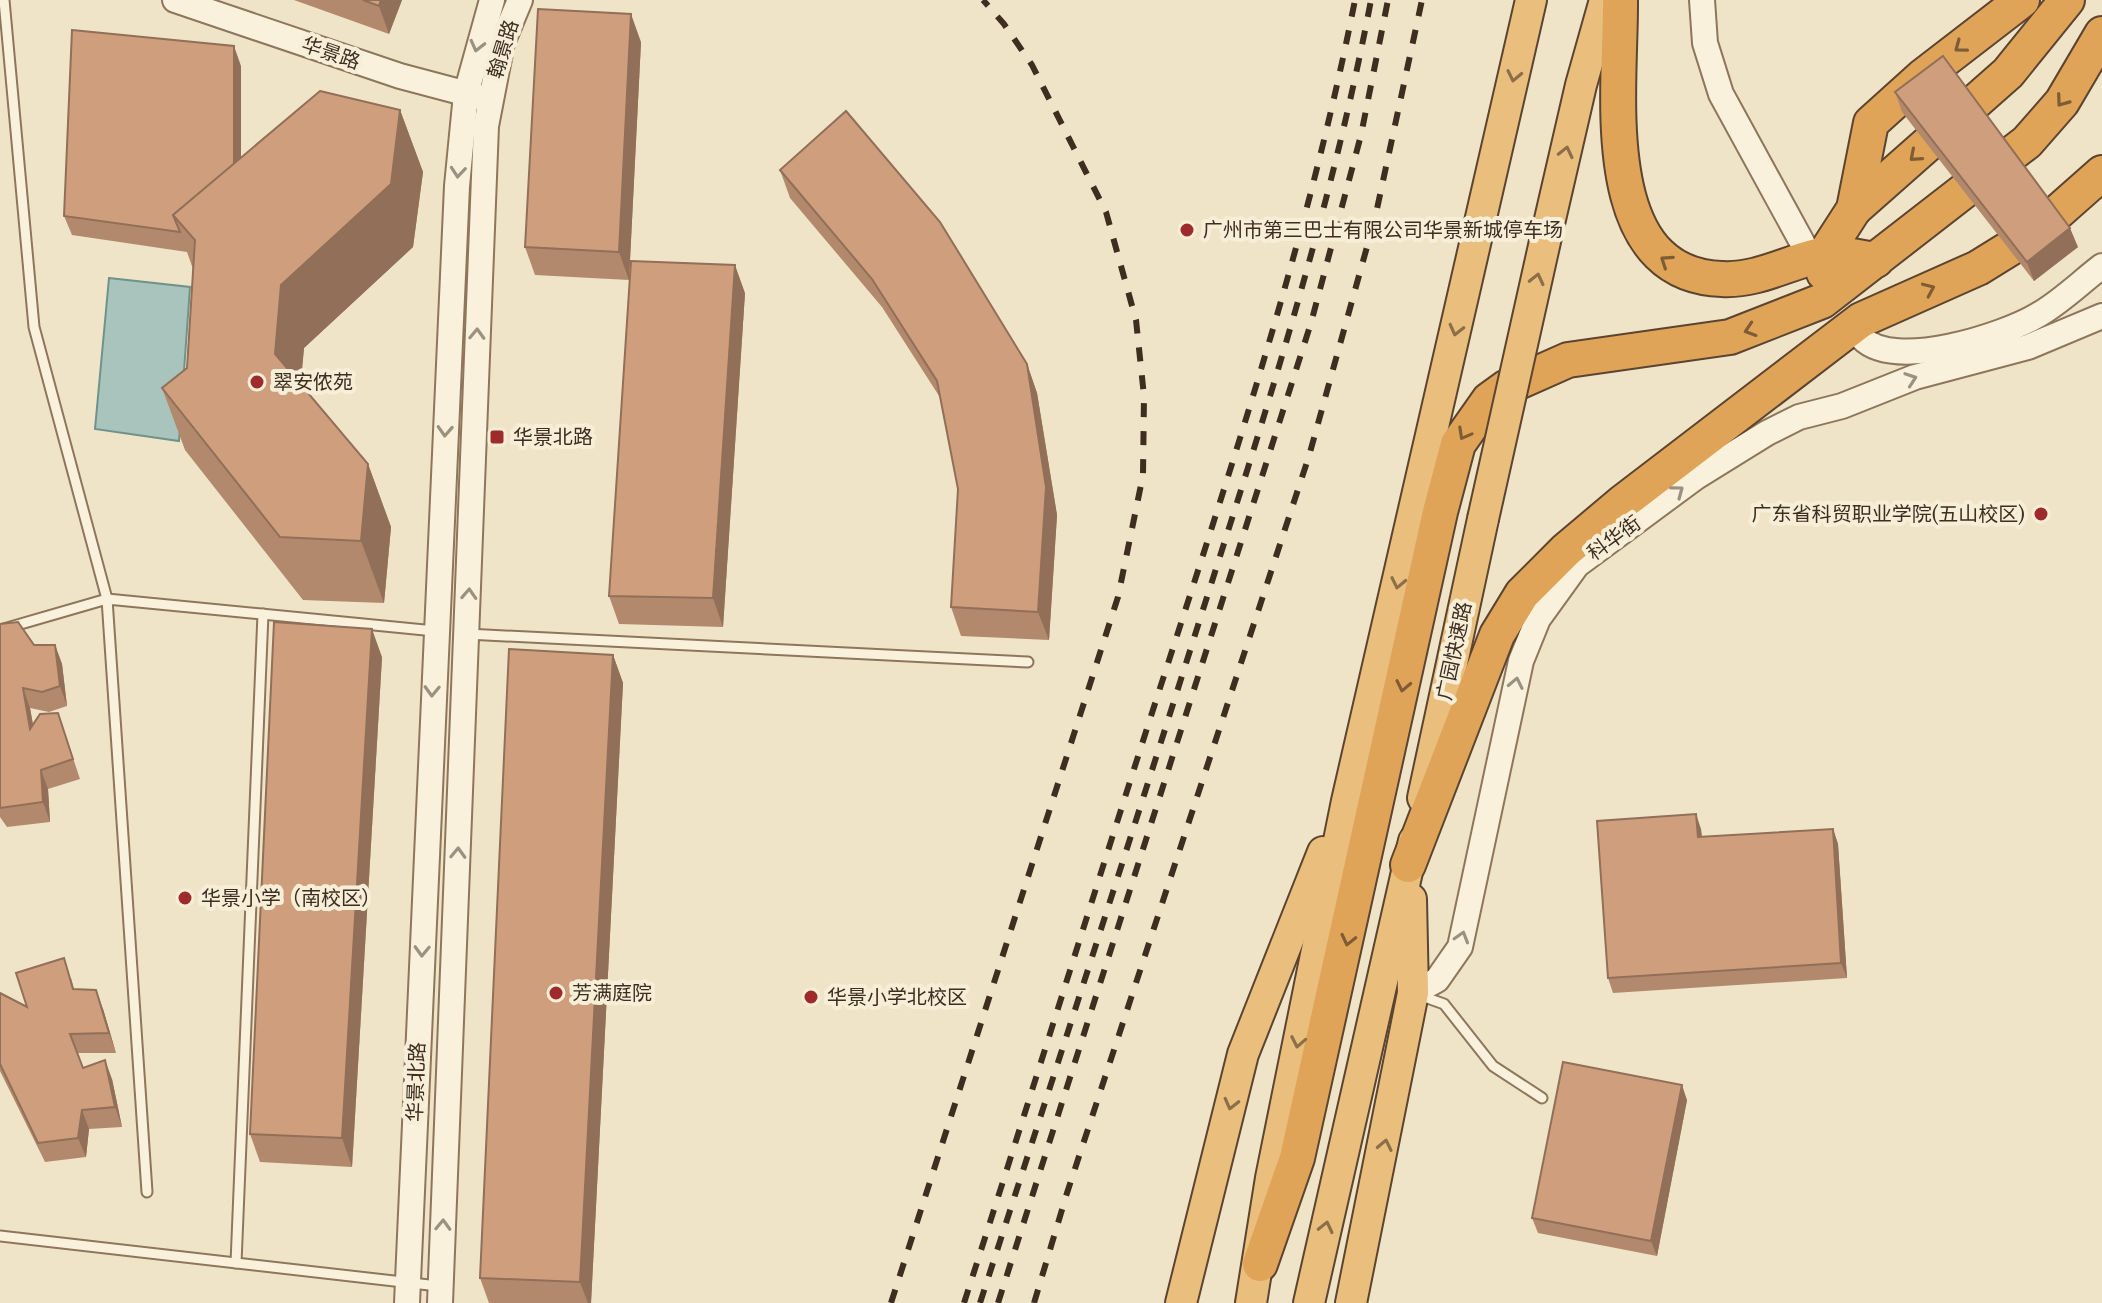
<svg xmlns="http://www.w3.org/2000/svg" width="2102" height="1303" viewBox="0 0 2102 1303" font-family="'Libre Baskerville','Noto Sans SC',serif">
<rect width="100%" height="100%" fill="#f0e4c8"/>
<polygon fill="#a9c4bc" stroke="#6f938a" stroke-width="2" points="109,278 190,287 179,441 95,429"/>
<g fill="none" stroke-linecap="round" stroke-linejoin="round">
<g stroke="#8d765c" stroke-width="13">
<g id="service">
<polyline points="0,630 107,599 34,327 4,0"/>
<polyline points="467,634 1028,662"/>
<polyline points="1416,994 1444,1004 1493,1066 1542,1098"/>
<polyline points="147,1192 107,599 435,631"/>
<polyline points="0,1236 438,1286"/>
<polyline points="236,1263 263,614"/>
</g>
</g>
<g stroke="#8d765c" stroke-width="28">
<g id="tertiary">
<polyline points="175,0 400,76 479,97"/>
<polyline points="1702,0 1705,43 1721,94 1803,244"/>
<path d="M1862 338C1894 371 2003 336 2038 315 2061 302 2081 282 2102 266"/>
<polyline points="1413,993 1437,980 1460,947 1521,661 1538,619 1577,565 1696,477 1767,433 1799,417 1842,406 1915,377 2028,347 2102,316"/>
<polyline points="407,1303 457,186 466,94 492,0"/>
<polyline points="440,1303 486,126 502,43 520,0"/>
</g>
</g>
<g stroke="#5b4430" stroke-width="34">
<g id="trunk">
<polyline points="1548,228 1581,85 1605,0"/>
<polyline points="1423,798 1483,519"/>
<polyline points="1181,1303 1243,1054 1323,852"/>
<polyline points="1251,1303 1271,1178 1347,801 1531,0"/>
<polyline points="1309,1303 1414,841"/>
<polyline points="1351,1303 1413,993 1411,899"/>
</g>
</g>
<g stroke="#5b4430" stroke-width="38">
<g id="motorway">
<path d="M1620 0C1621 88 1593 275 1722 279 1758 281 1788 262 1822 255 1838 252 1860 258 1876 260"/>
<polyline points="1854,209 2008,73 2067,0"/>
<polyline points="1824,273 1825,254 1854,209 1871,123 1922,77 2022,0"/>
<polyline points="1408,865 1497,635 1522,594 1566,550 1623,502 1861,320 1978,268 2033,234 2102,173"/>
<polyline points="1260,1264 1297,1158 1440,512 1458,444 1489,400 1507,387 1568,360 1730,337 1822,301 2027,142 2062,102 2102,34"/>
</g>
</g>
<use href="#service" stroke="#faf1dc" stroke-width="9"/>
<use href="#tertiary" stroke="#faf1dc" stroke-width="24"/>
<use href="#trunk" stroke="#eabe7c" stroke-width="30"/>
<use href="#motorway" stroke="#e0a458" stroke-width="34"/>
<g stroke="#3d2e20" stroke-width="6" stroke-dasharray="14 14" stroke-linecap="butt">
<polyline points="891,1303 1118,597 1143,475 1144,396 1136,320 1106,212 1032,65 1004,24 983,0"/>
<path d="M964 1303C1027 1108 1088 912 1151 716 1227 480 1307 244 1355 0"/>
<path d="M980 1303C1054 1075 1128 847 1200 619 1265 415 1331 211 1371 0"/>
<polyline points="998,1303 1311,323 1361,135 1388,0"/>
<polyline points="1034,1303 1067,1193 1309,456 1375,218 1422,0"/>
</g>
<g stroke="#5b4430" stroke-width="34" stroke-linecap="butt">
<polyline id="trunk-bridge" points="1483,519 1548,228"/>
</g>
<use href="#trunk-bridge" stroke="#eabe7c" stroke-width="30"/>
</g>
<g fill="#b2896c">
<polygon points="294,0 402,0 389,34"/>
<polygon points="641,42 629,280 535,275 525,247"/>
<polygon points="241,66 241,158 400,110 423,172 413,247 304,348 300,384 368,464 391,527 384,603 303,600 185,450 162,388 187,368 193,269 187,252 72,235 64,216"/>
<polygon points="1895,92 2078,247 2034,281 1902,112"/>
<polygon points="780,170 1027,364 1037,393 1057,515 1049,640 961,636 951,607 958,489 941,399 882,307 790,198"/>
<polygon points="745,293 723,627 619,624 609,596"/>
<polygon points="0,624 34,645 55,645 62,664 67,706 49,712 30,708 33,724 58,713 80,779 48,789 50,822 7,827 0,817"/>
<polygon points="613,655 623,683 591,1303 489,1303 480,1278"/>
<polygon points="382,657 352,1167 260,1162 250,1134"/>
<polygon points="1701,829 1702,837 1833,829 1838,844 1847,978 1613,993 1608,978"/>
<polygon points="71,978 74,989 103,1009 116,1053 78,1053 83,1068 112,1079 122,1127 89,1129 86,1157 45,1162 0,1071 0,993 27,1007"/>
<polygon points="1687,1100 1657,1256 1538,1233 1532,1218"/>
</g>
<g fill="#916f58">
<polygon points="381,0 402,0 389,34 379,6"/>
<polygon points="631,14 641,42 629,280 619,252"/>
<polygon points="234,46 241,66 241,196 234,177"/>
<polygon points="400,110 423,172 413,247 304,348 298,417 275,354 281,285"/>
<polygon points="2070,228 2078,247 2034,281 2027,262"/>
<polygon points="735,265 745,293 723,627 713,598"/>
<polygon points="1027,364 1037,393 1057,515 1049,640 1038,612"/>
<polygon points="368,464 391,527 384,603 361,541"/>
<polygon points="372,629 382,657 352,1167 342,1138"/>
<polygon points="55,645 62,664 67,706 60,686"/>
<polygon points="613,655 623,683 591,1303 588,1303 580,1282"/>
<polygon points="23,688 30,708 37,749 30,729"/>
<polygon points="41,770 48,789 50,822 43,802"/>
<polygon points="1696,814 1701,829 1703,852 1698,837"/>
<polygon points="1833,829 1838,844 1847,978 1841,963"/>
<polygon points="96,990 103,1009 116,1053 109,1033"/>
<polygon points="105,1060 112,1079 122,1127 115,1107"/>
<polygon points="1682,1085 1687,1100 1657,1256 1651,1241"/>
<polygon points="82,1110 89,1129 86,1157 78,1138"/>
</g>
<g fill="#cf9f7d" stroke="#916f58" stroke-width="2">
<polygon points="363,0 381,0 379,6"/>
<polygon points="538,9 631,14 619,252 525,247"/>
<polygon points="72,30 234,46 234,164 173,215 180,232 64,216"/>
<polygon points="1943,56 2070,228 2027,262 1895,92"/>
<polygon points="320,91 400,110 391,184 281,285 275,354 368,464 361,541 280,537 162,388 187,368 195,240 173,215"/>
<polygon points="846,111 940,222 1027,364 1046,487 1038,612 951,607 958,489 937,381 872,279 780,170"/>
<polygon points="631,261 735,265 713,598 609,596"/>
<polygon points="18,622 34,645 55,645 60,686 42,692 23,688 30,729 40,714 58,713 73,759 41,770 43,802 0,808 0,624"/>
<polygon points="274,622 372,629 342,1138 250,1134"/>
<polygon points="509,649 613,655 580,1282 480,1278"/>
<polygon points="1696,814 1698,837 1833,829 1841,963 1608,978 1597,821"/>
<polygon points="64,958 73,989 96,990 109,1033 70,1034 83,1068 105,1060 115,1107 82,1110 78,1138 38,1143 0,1064 0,993 27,1007 16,973"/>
<polygon points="1563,1062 1682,1085 1651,1241 1532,1218"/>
</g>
<defs><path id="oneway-chevron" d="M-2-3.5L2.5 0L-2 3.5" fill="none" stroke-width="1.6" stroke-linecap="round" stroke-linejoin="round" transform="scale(2)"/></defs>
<g stroke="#9c907e">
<use href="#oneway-chevron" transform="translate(477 46) rotate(104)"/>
<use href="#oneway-chevron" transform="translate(458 172) rotate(95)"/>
<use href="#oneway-chevron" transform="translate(477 334) rotate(-88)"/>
<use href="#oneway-chevron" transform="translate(1911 379) rotate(-19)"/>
<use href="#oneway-chevron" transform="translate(445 431) rotate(93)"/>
<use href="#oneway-chevron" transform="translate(1678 491) rotate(-37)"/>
<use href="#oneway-chevron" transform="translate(469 594) rotate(-87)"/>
<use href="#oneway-chevron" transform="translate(1516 683) rotate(-78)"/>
<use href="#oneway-chevron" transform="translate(432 691) rotate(92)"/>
<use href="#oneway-chevron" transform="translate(458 853) rotate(-88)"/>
<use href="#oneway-chevron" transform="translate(1462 937) rotate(-73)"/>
<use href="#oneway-chevron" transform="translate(422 951) rotate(92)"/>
<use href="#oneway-chevron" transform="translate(443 1225) rotate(-88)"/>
</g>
<g stroke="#7e5d36">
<use href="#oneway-chevron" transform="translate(1960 47) rotate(143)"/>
<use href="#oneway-chevron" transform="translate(2062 101) rotate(126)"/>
<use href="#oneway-chevron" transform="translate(1915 156) rotate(139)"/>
<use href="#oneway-chevron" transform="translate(1666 261) rotate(-146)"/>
<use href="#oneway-chevron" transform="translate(1929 289) rotate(-24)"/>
<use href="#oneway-chevron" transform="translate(1750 330) rotate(162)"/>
<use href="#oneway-chevron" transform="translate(1464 434) rotate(119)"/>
<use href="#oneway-chevron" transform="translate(1403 686) rotate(102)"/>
<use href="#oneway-chevron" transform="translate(1348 940) rotate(103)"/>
</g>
<g stroke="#8b6f49">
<use href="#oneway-chevron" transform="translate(1514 76) rotate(102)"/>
<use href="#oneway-chevron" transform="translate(1566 152) rotate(-77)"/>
<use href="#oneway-chevron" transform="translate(1537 279) rotate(-77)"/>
<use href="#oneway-chevron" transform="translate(1456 330) rotate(104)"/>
<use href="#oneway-chevron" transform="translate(1398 583) rotate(102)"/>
<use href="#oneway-chevron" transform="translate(1298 1042) rotate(101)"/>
<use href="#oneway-chevron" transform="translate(1231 1104) rotate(104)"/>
<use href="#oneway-chevron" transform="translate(1385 1145) rotate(-78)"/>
<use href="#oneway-chevron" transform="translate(1326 1227) rotate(-77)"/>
</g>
<g fill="#9e2a2b" stroke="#f7eed8" stroke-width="3">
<circle cx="1187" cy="230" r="8"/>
<circle cx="257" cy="382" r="8"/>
<rect x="489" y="429" width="16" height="16" rx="4"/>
<circle cx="2041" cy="514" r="8"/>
<circle cx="185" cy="898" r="8"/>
<circle cx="556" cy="993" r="8"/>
<circle cx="811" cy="997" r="8"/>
</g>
<g text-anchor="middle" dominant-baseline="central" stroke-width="8" stroke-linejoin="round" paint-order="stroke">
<g font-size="20" fill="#3d2e20" stroke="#f7eed8">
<text transform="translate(503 49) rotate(-73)">翰景路</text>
<text transform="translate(331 53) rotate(19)">华景路</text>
<text transform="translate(1614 538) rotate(-36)">科华街</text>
<text transform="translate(1454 651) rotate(-78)">广园快速路</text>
<text transform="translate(416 1082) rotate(-88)">华景北路</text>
</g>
<g font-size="20" fill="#3d2e20" stroke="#f7eed8" text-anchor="start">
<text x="1203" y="230">广州市第三巴士有限公司华景新城停车场</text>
<text x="273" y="382">翠安侬苑</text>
<text x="513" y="437">华景北路</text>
<text x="2025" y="514" text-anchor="end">广东省科贸职业学院(五山校区)</text>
<text x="201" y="898">华景小学（南校区）</text>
<text x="572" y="993">芳满庭院</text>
<text x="827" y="997">华景小学北校区</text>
</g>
</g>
</svg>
